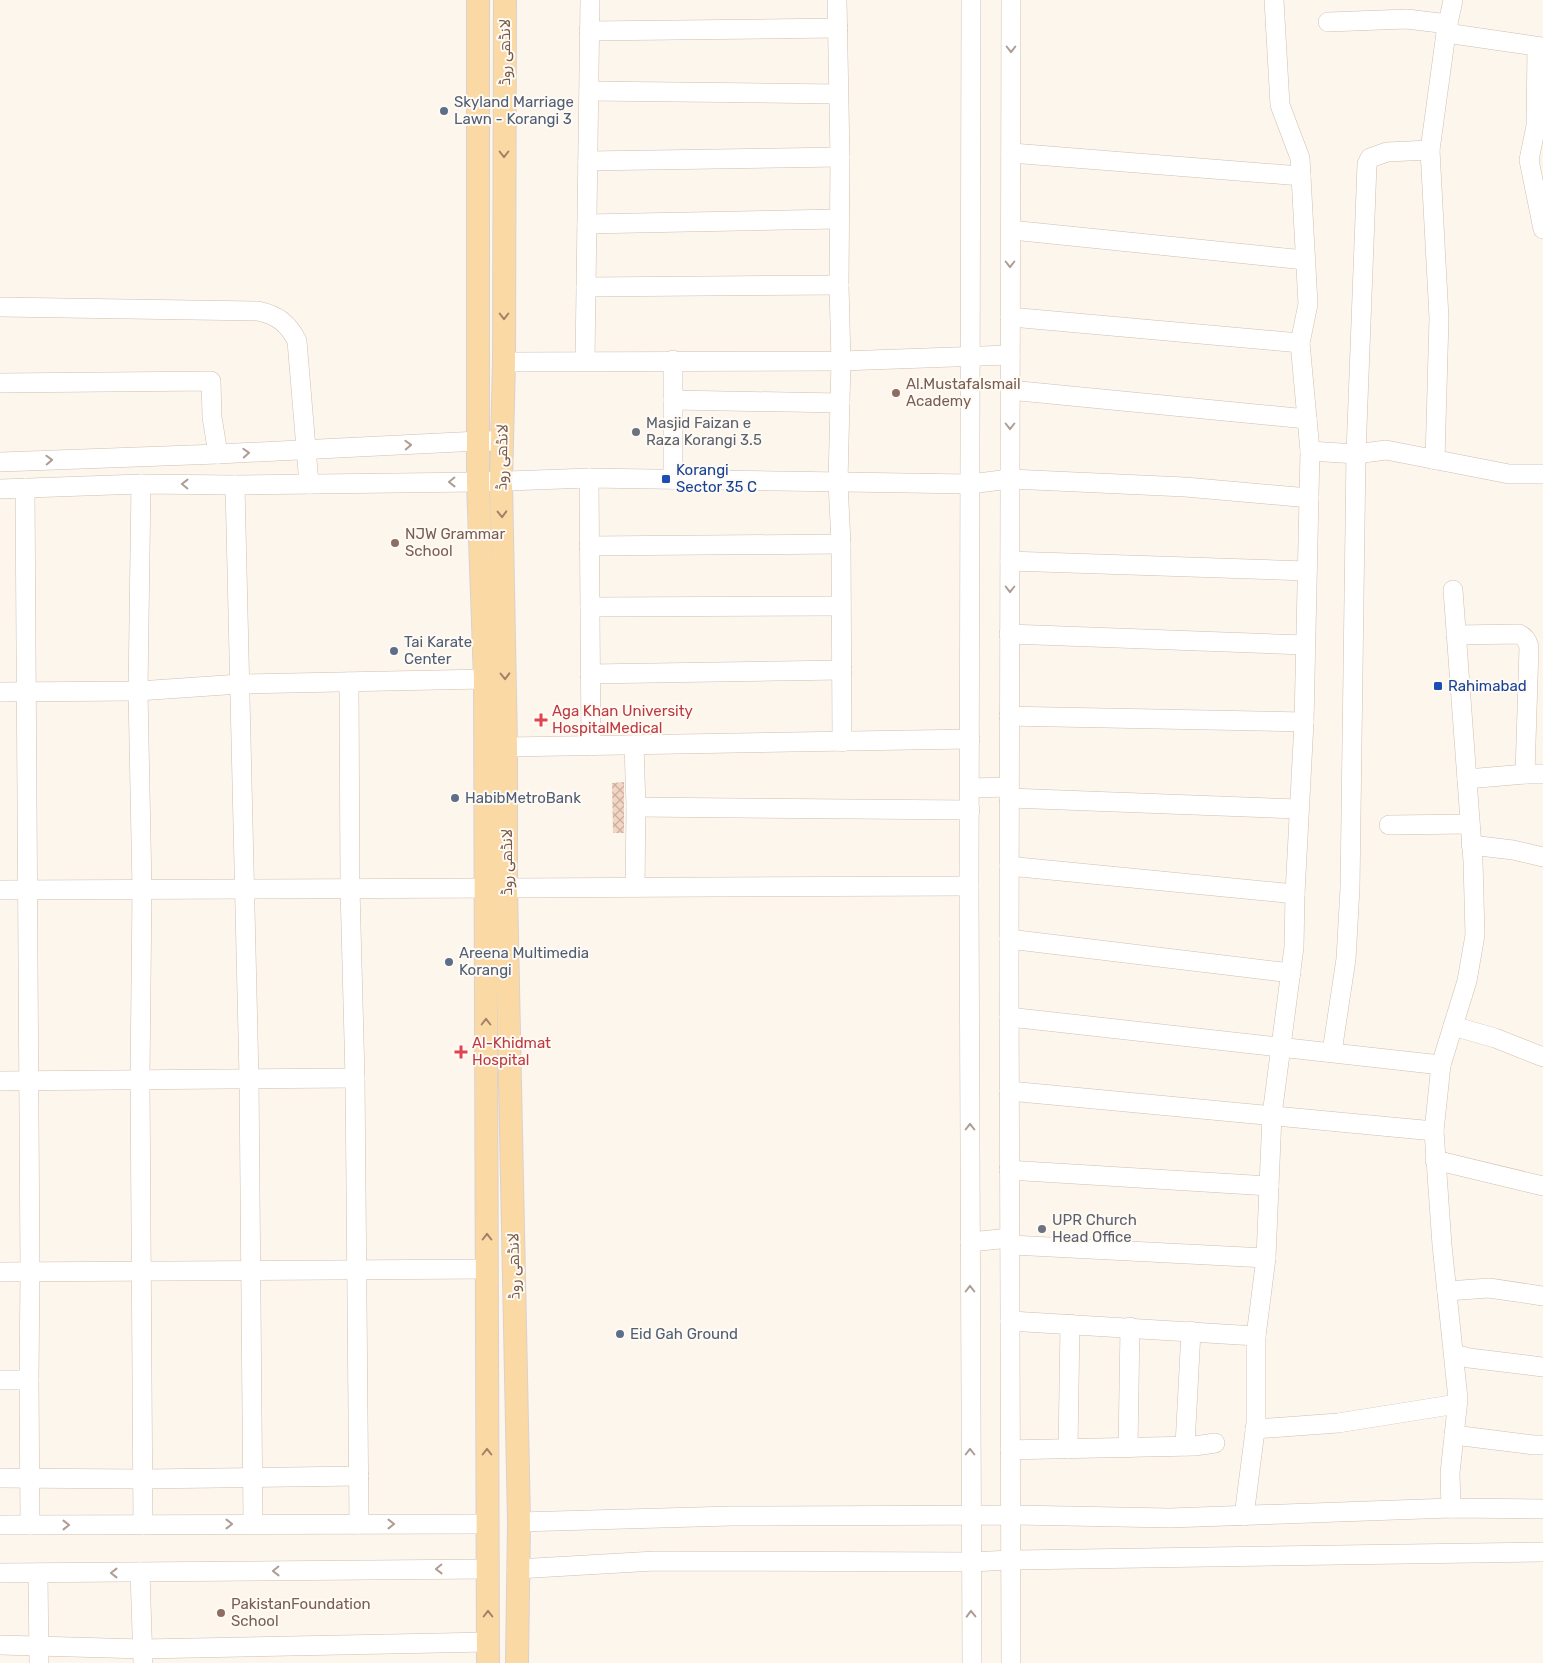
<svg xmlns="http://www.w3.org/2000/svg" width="1543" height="1663" viewBox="0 0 1543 1663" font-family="Rubik,Cairo,sans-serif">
<defs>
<pattern id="building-cross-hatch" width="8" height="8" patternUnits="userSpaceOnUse" patternTransform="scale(1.25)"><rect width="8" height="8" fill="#f3d5c3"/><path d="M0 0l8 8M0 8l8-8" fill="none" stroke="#cab0a1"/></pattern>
</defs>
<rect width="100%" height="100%" fill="#fdf6ec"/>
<polygon fill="url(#building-cross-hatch)" points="624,782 624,833 613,833 612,783"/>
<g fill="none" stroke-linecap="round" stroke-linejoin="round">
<g stroke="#d1beb0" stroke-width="20">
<g id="minor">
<polyline points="837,0 840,157 839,285 841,361 838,482 841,544 842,742"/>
<polyline points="971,0 969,886 972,1663"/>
<polyline points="1011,0 1009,971 1011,1663"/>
<polyline points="1328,22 1407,19 1448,24"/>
<polyline points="589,31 838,28"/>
<polyline points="1446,33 1543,47"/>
<polyline points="1537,47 1536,126 1529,160 1543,229"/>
<polyline points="589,91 838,94"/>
<polyline points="1011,153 1301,176"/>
<polyline points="588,161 840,157"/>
<polyline points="587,224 838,219"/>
<polyline points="1011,230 1305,260"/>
<polyline points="586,287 839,285"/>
<path d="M0 307 258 311C277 315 288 323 297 341L309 484"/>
<polyline points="1010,317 1300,343"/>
<polyline points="585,361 590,0"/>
<polyline points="504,362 841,361 1010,355"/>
<polyline points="0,383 211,381 212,417 218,454"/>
<polyline points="1010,390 1307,419"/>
<polyline points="673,400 840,403"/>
<polyline points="1310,451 1356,454 1386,450 1509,474 1543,474"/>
<polyline points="1435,460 1439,318 1430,150 1446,33 1453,0"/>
<polyline points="0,462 218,454 479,441 502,441"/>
<polyline points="589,478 591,746"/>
<polyline points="673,479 673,360"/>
<polyline points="141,484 138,691 142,889 140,1079 143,1525"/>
<polyline points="235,485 249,1078 253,1524"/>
<polyline points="25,488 30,1272 29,1380 30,1525"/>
<polyline points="0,489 141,484 235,485 478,482 589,478 970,484 1010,479 1185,487 1309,498"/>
<polyline points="589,546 841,544"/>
<polyline points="1010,561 1307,571"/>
<polyline points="590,607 841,606"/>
<polyline points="1009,634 1305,645"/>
<path d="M1456 635 1519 634C1525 637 1527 640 1529 647L1525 774"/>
<polyline points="590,674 842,670"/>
<polyline points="349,682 350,888 355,1078 359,1524"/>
<polyline points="0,692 138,691 240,684 485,679"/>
<polyline points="1009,716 1304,722"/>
<polyline points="634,745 636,807 635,887"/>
<polyline points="506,747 970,739"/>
<polyline points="1467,779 1525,774 1543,774"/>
<polyline points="970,788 1009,787"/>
<polyline points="1009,798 1299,809"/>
<polyline points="636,807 970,810"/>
<polyline points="1389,825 1470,824"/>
<polyline points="1471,845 1513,850 1543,857"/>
<polyline points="1009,866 1295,894"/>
<polyline points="0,890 969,886"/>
<polyline points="1009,939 1291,973"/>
<polyline points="1009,1017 1441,1065"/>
<polyline points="1453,1026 1495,1038 1543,1057"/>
<polyline points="1332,1052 1346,959 1350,888 1356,454 1367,164 1370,158 1387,152 1430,150"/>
<polyline points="0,1081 355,1078"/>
<polyline points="1009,1091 1434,1131"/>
<polyline points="1435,1160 1543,1186"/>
<polyline points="1009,1170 1269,1186"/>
<polyline points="970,1242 1010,1238"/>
<polyline points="1010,1245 1266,1258"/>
<polyline points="0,1272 487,1269"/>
<polyline points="1447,1291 1489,1288 1543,1296"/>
<polyline points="1010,1321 1256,1336"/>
<polyline points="1454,1354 1469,1358 1543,1367"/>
<polyline points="0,1380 29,1380"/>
<polyline points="1255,1429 1338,1423 1457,1404"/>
<polyline points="1454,1435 1534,1445 1543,1445"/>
<polyline points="1185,1446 1191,1331"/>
<polyline points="1128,1448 1130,1327"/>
<polyline points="1068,1449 1070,1324"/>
<polyline points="1010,1450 1195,1446 1215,1443"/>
<polyline points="0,1478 144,1479 359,1476"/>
<polyline points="1451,1508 1450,1473 1458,1399 1442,1245 1434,1131 1441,1065 1467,981 1475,935 1473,861 1453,590"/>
<polyline points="1244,1516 1256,1423 1256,1336 1266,1258 1272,1115 1294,947 1295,894 1304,722 1310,451 1300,343 1308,304 1300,158 1280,105 1274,0"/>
<polyline points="519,1522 732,1516 1011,1515 1170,1518 1451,1508 1543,1509"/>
<polyline points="0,1525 488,1524"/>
<polyline points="517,1569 655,1561 971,1562 1011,1560 1543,1552"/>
<polyline points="140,1572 143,1663"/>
<polyline points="0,1573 488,1569"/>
<polyline points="38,1573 39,1663"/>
<polyline points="0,1645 143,1649 488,1642"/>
</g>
</g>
<g stroke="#dad1cd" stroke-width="24">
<g id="major">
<polyline points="478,0 478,482 485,679 488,1663"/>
<polyline points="505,0 504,362 501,481 506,747 506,888 519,1522 517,1663"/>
</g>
</g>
<use href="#minor" stroke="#fff" stroke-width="19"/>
<use href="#major" stroke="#fbd9a5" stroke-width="22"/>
</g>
<defs><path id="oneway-chevron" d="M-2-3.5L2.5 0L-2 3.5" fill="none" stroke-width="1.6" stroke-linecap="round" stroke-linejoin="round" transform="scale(1.25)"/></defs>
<g stroke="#af9d94">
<use href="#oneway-chevron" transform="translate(1011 49) rotate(90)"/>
<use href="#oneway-chevron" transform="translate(1010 264) rotate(90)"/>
<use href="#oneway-chevron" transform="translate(1010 426) rotate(90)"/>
<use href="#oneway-chevron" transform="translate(408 445) rotate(-2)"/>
<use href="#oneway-chevron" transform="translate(246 453) rotate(-3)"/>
<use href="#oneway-chevron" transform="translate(49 460) rotate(-2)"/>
<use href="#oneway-chevron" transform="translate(452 482) rotate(179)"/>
<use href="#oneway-chevron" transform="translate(185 484) rotate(-179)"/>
<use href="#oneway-chevron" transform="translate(1010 589) rotate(90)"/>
<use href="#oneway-chevron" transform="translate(970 1127) rotate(-90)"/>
<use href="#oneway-chevron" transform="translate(970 1289) rotate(-90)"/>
<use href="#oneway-chevron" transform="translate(970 1452) rotate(-90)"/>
<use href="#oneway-chevron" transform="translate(229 1524)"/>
<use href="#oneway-chevron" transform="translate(391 1524)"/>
<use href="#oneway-chevron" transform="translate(66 1525)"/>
<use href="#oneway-chevron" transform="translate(439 1569) rotate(179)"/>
<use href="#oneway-chevron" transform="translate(276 1571) rotate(179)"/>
<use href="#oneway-chevron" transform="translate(114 1573) rotate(180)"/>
<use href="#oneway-chevron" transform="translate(971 1614) rotate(-91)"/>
</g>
<g stroke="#a18267">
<use href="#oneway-chevron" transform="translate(504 154) rotate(90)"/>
<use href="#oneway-chevron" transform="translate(504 316) rotate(90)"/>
<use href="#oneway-chevron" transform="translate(502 514) rotate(89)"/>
<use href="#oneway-chevron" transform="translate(505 676) rotate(89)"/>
<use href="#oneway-chevron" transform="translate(486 1022) rotate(-90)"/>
<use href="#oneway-chevron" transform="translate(487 1237) rotate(-90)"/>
<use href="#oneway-chevron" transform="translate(487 1452) rotate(-90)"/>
<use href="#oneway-chevron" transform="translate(488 1614) rotate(-90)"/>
</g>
<g fill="#5c6f8a" stroke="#fffaf3" stroke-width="2">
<circle cx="444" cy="111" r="5"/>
<circle cx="394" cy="651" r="5"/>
<circle cx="455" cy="798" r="5"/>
<circle cx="449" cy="962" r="5"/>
<circle cx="620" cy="1334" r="5"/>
</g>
<g fill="#8d6e63" stroke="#fffaf3" stroke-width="2">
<circle cx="896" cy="393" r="5"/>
<circle cx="395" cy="543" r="5"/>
<circle cx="221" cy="1613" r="5"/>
</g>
<g fill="#6b7280" stroke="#fffaf3" stroke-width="2">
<circle cx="636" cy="432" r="5"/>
<circle cx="1042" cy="1229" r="5"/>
</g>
<g fill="#1a4fb4" stroke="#fffaf3" stroke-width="2">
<rect x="661" y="474" width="10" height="10" rx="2.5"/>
<rect x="1433" y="681" width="10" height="10" rx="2.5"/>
</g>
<g fill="#e0444e" stroke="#fffaf3" stroke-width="2">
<path d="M538.5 712.5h5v5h5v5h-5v5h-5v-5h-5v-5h5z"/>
<path d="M458.5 1044.5h5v5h5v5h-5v5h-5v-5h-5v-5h5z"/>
</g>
<g text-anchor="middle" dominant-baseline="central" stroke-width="4" stroke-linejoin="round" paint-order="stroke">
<g font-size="15" fill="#7a5c4d" stroke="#fffaf3">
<text transform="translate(505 52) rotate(-90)">لانڈھی روڈ</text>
<text transform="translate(502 457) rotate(-89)">لانڈھی روڈ</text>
<text transform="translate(507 862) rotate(-90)">لانڈھی روڈ</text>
<text transform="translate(514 1266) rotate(-91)">لانڈھی روڈ</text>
</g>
<g font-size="15" fill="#4e5e75" stroke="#fffaf3" text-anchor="start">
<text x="454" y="102">Skyland Marriage<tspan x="454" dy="17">Lawn - Korangi 3</tspan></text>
<text x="404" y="642">Tai Karate<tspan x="404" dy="17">Center</tspan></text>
<text x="465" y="798">HabibMetroBank</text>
<text x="459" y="953">Areena Multimedia<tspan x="459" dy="17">Korangi</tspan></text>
<text x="630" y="1334">Eid Gah Ground</text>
</g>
<g font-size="15" fill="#785e54" stroke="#fffaf3" text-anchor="start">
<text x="906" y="384">Al.MustafaIsmail<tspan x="906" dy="17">Academy</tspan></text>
<text x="405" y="534">NJW Grammar<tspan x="405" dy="17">School</tspan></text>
<text x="231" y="1604">PakistanFoundation<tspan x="231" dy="17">School</tspan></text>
</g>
<g font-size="15" fill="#5b616d" stroke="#fffaf3" text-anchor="start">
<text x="646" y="423">Masjid Faizan e<tspan x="646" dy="17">Raza Korangi 3.5</tspan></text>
<text x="1052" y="1220">UPR Church<tspan x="1052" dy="17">Head Office</tspan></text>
</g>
<g font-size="15" fill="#164399" stroke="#fffaf3" text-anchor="start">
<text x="676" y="470">Korangi<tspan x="676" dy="17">Sector 35 C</tspan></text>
<text x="1448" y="686">Rahimabad</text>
</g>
<g font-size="15" fill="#be3a42" stroke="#fffaf3" text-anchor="start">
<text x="552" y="711">Aga Khan University<tspan x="552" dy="17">HospitalMedical</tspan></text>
<text x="472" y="1043">Al-Khidmat<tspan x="472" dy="17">Hospital</tspan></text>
</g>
</g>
</svg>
